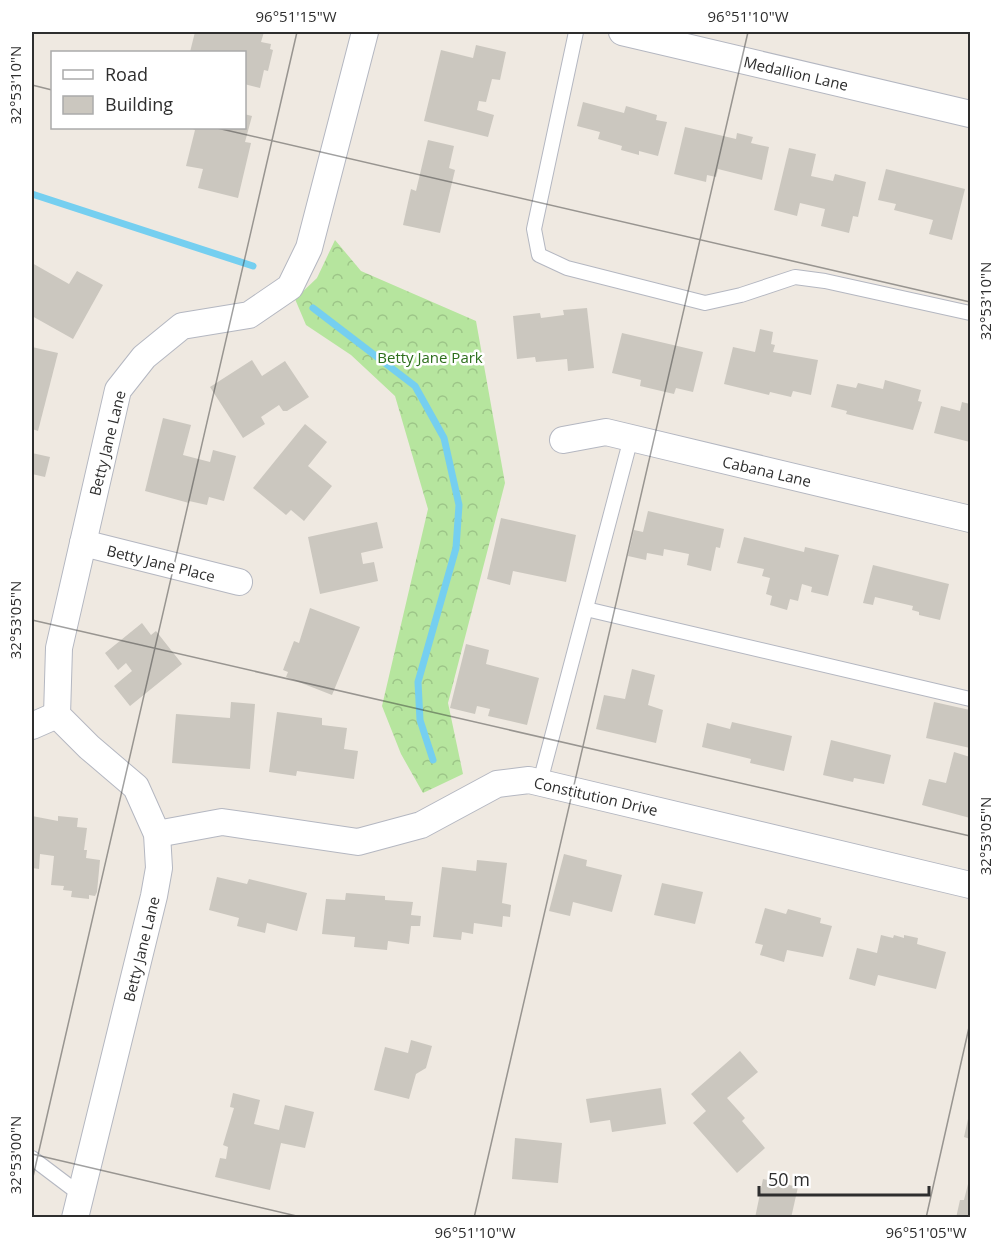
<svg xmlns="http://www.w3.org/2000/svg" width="1002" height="1249" viewBox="0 0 1002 1249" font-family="'Open Sans',sans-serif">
<defs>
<pattern id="forest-crowns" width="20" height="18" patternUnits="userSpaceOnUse" patternTransform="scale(1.5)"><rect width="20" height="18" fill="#b6e59e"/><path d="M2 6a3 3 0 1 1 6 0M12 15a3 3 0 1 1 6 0" fill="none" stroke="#9dc588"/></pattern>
</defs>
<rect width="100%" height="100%" fill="#efe9e1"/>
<polygon fill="url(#forest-crowns)" points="335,240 361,271 476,321 505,483 448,703 463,774 423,793 401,754 382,706 428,509 395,396 351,355 306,325 295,299 317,278"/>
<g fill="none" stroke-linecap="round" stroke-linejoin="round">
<g stroke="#75cff0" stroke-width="7">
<polyline points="32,194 253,266"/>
<polyline points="313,308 415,386 444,438 459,505 456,548 418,682 420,720 433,760"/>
</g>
</g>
<g fill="#cbc7bf">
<polygon points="195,32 264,32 261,42 271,44 270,49 273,50 268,71 264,70 260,88 244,84 244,52 190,52"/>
<polygon points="476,45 506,52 500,80 492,79 486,102 479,101 477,110 494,115 488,137 424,121 441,50 473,58"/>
<polygon points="583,102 624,113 626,106 657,115 656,120 667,122 658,156 639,151 639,155 621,150 622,146 598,139 600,132 577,126"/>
<polygon points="244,114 252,116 245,142 251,143 238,198 198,188 203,169 186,166 195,130 190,128 244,128"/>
<polygon points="685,127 736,139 737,133 753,137 751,143 769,147 762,180 718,169 716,177 707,175 706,182 674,174"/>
<polygon points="428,140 454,146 449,168 455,170 440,233 403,225 411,189 416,191"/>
<polygon points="789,148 816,154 811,176 833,181 835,174 866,182 858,217 853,216 849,233 821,226 825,209 800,203 797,216 774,210"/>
<polygon points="886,169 965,189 952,240 929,234 933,220 894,210 896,204 878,200"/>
<polygon points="32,263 69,284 77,271 103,285 73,339 32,316"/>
<polygon points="587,308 594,368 568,371 567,359 536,362 535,357 517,359 513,316 540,313 541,318 564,315 563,310"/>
<polygon points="760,329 773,332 771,344 775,345 773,352 818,360 811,395 793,391 791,397 770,392 769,395 724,384 733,347 755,352"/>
<polygon points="622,333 703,352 693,392 676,388 674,394 640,386 641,380 612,373"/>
<polygon points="32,347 58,353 38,431 32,429"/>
<polygon points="252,360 262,376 285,361 309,397 287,411 283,411 279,405 261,417 265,424 243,438 210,387"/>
<polygon points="885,380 921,390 918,401 922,402 913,430 846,414 847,411 831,407 837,384 856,388 858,383 883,389"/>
<polygon points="962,402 970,404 970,442 934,433 941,406 960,411"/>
<polygon points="163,418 191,425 183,455 210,462 213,450 236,456 224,501 209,497 207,505 189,501 189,503 145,491"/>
<polygon points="305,424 327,442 308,466 332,486 304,521 291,510 286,515 253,488"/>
<polygon points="32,453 50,457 45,477 32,474"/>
<polygon points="648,511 724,529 720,548 716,547 711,571 687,565 689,554 664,549 663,556 647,553 646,560 628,556 634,530 643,532"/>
<polygon points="501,518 576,535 566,582 513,571 510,585 487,579"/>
<polygon points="377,522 383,548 361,553 363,564 374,562 378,581 320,594 308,537"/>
<polygon points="744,537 804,552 805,547 839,555 828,596 811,592 812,587 802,584 798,601 790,599 787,610 770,605 772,596 766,594 770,578 762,576 764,569 737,563"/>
<polygon points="873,565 949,584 940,620 919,615 919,612 912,610 913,606 875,597 873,605 863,603"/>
<polygon points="310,608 360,627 332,695 286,677 288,672 283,670 294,641 299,643"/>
<polygon points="142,623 151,635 156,631 182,664 130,706 114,686 132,671 126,663 118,670 105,653"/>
<polygon points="466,644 489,650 486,664 539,678 527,725 488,716 490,709 477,706 475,714 450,708"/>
<polygon points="632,669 655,675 648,705 663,710 656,743 596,729 604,695 625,699"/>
<polygon points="231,702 255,704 250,769 172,763 176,714 230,718"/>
<polygon points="934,702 970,710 970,748 926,738"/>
<polygon points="277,712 322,718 322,725 347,728 344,749 358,751 354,779 297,771 296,776 269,772"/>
<polygon points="732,722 792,736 784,771 750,763 751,759 702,747 707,723 730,729"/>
<polygon points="831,740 891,755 884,784 854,778 853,782 823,775"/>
<polygon points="954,752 970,757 970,818 922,805 929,779 946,783"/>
<polygon points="32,816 58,821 58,816 78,818 77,827 87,828 84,850 87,850 86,858 100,860 97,892 95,896 89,895 89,899 71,897 72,891 63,890 64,886 51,885 54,856 40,854 39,869 32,868"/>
<polygon points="564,854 587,860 586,866 622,875 612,912 573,902 570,916 549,911"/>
<polygon points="477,860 507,863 502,903 511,905 510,917 503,916 502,927 474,923 473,934 462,932 461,940 433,937 442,867 476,871"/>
<polygon points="217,877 247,884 249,879 307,893 297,931 267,923 265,933 237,926 239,918 209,910"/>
<polygon points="662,883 703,892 695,924 654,915"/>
<polygon points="346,893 385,896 385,900 413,902 411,915 421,916 420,926 411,926 409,944 388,941 387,950 354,947 355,937 322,934 326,899 345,900"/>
<polygon points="765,908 786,914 788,909 821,918 820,923 832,926 823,957 787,950 784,962 760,955 763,945 755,943"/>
<polygon points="881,935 893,938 894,935 904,938 904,935 918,938 917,944 946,952 936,989 878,975 875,986 849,979 857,948 877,953"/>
<polygon points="411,1040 432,1046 426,1068 416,1074 409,1099 374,1090 385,1047 408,1053"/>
<polygon points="740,1051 758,1072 727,1098 745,1118 742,1121 765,1148 737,1173 693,1123 706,1111 691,1094"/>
<polygon points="661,1088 666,1124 612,1132 610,1120 590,1123 586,1099"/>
<polygon points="233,1093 260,1100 254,1124 279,1130 285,1105 314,1112 305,1148 281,1143 270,1190 215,1177 220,1158 226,1159 228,1147 223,1145 234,1108 230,1107"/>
<polygon points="970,1110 970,1139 964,1137"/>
<polygon points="515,1138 562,1143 558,1183 512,1179"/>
<polygon points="763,1179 798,1187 791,1218 755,1218"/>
<polygon points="968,1184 970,1185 970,1218 956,1218 960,1200 964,1200"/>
</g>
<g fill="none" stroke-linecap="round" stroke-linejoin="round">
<g stroke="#b4b7c1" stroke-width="16">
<g id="service">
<polyline points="576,32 534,229 539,255 567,268 705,303 741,295 795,277 825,281 970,313"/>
<polyline points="586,609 970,699"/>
<polyline points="540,782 631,438"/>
<polyline points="32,1158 81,1195"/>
</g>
</g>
<g stroke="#b4b7c1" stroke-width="28">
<g id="minor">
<polyline points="622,32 970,114"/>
<polyline points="563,440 606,432 970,519"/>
<polyline points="83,543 239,582"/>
<polyline points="32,726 57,715"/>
<polyline points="157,834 222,822 358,842 421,825 497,784 529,780 970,885"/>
<polyline points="75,1218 154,896 159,868 157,834 136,787 89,747 57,715 59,648 118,390 144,357 182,326 249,315 290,287 309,248 365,32"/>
</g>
</g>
<use href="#service" stroke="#fff" stroke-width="14"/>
<use href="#minor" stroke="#fff" stroke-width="26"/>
</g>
<path fill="none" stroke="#2e2e2e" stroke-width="1.5" stroke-opacity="0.45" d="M32 85 52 90M217 128 970 302M32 620 970 836M32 1154 305 1218M32 1181 297 32M474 1218 748 32M926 1218 970 1023"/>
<g text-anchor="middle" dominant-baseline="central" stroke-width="5" stroke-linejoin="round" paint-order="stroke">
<g font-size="15" fill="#2e2e2e" stroke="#fff">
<text transform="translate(796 73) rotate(13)">Medallion Lane</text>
<text transform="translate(107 443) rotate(-76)">Betty Jane Lane</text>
<text transform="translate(767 471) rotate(13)">Cabana Lane</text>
<text transform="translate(161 563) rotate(14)">Betty Jane Place</text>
<text transform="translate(596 796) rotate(13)">Constitution Drive</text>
<text transform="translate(141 949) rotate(-76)">Betty Jane Lane</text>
</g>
<g font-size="15" fill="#2c6e1b" stroke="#fff">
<text x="430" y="357">Betty Jane Park</text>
</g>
</g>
<rect width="1002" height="1249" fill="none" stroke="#ffffff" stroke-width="66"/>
<rect x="51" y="51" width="195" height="78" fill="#ffffff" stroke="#ababab" stroke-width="1.5"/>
<rect x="63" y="70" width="30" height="9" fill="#ffffff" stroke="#ababab" stroke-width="1.5"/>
<text x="105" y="81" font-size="18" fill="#2e2e2e">Road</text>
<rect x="63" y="96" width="30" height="18" fill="#cbc7bf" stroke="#ababab" stroke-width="1.5"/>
<text x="105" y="111" font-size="18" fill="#2e2e2e">Building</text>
<path d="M759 1186v9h170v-9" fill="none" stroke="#2e2e2e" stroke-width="3"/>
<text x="768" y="1186" font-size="18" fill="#2e2e2e" stroke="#ffffff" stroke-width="4.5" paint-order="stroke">50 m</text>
<rect x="33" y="33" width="936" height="1183" fill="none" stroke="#2e2e2e" stroke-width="2"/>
<g font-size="15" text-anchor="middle" fill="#2e2e2e">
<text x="296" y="22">96°51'15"W</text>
<text x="748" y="22">96°51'10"W</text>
<text transform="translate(16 85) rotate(-90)" y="5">32°53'10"N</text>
<text transform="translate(986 301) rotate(-90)" y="5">32°53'10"N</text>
<text transform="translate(16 620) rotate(-90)" y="5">32°53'05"N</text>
<text transform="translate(986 836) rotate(-90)" y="5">32°53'05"N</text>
<text transform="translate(16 1155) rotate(-90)" y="5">32°53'00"N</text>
<text x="475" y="1238">96°51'10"W</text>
<text x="926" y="1238">96°51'05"W</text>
</g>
</svg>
